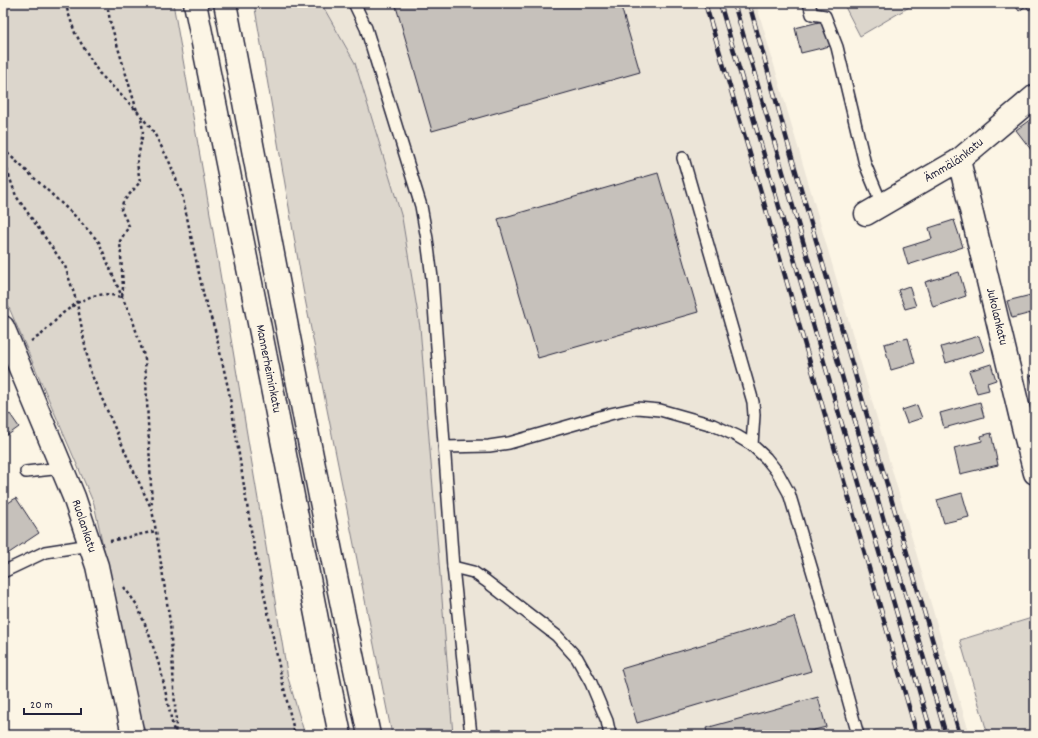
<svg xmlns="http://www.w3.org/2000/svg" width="1038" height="738" viewBox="0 0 1038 738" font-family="Dekko,sans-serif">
<rect width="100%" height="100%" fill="#fcf5e5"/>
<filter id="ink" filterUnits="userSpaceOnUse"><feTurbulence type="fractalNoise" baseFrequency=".025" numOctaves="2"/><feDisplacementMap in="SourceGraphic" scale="8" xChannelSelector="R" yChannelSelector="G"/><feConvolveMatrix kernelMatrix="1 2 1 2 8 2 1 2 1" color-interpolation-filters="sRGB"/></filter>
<g filter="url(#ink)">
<polygon fill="#ece5d8" points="321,3 756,3 950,669 970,735 453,735 420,327 402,218 355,63"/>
<g fill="#dcd6cc" stroke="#7f7c84">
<polygon points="3,3 173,3 206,190 288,678 305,735 144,735 94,504 3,294"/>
<polygon points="254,3 321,3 355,63 402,218 420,327 453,735 392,735 303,289"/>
<polygon points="843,3 916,3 860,36"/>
<polygon points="1035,617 1035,735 988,735 960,640"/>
</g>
<g fill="#c6c1bb" stroke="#22223b">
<polygon points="395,3 620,3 640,72 432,131"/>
<polygon points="1013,3 1035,3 1035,5 1029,10 1026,6 1019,11"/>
<polygon points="823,21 830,46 801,53 795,28"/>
<polygon points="1035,116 1035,155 1016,130"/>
<polygon points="658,173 698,312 538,358 498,219"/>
<polygon points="1035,187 1035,202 1030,189"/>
<polygon points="954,220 963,247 908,265 903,248 932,239 929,228"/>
<polygon points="959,272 966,296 933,307 925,282"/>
<polygon points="909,286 916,306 905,309 898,290"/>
<polygon points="1031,295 1035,312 1012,318 1007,301"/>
<polygon points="979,336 984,351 946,363 941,347"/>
<polygon points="908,338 915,363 891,370 884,344"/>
<polygon points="991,364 996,380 987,383 989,390 977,393 969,371"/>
<polygon points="1035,374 1035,393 1030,376"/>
<polygon points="980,402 984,417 944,428 940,413"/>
<polygon points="917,405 922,418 907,423 902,410"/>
<polygon points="10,414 19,427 8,435 3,427 3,419"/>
<polygon points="991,433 998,465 960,474 954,448 982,441 981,436"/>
<polygon points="962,493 969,517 944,523 937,500"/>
<polygon points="16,498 39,533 3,557 3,506"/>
<polygon points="794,617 811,671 637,723 621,669"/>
<polygon points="818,697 826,727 795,735 708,735 706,728"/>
</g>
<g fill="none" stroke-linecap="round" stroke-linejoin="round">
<g stroke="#22223b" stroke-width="14">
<g id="service">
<polyline points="354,3 366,28 421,206 427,239 432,278 453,567 471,735"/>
<polyline points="809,3 812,14 825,16 837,47 865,164 882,205"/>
<polyline points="683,158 753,402 754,415 752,445"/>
<polyline points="445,447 489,446 509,443 610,414 637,408 660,410 713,425 737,436 752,445 766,458 778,473 789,493 815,580 858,735"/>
<polyline points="26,472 62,468"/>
<polyline points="453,567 473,572 486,581 557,636 577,658 591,683 607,721 610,735"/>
<polyline points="3,572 45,552 90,545"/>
</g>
</g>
<g stroke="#22223b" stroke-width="25">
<g id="minor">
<path id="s1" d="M959 160 1023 427 1035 473"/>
<path id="s2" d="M866 214 959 160 1035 96"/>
<path id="s3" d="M3 327 74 497 97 566 133 735"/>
</g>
</g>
<g stroke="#22223b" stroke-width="25">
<g id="primary">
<path id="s4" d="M195 3 273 393 325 661 340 735"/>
<path d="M225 3C272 247 317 492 369 735"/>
</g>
</g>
<g stroke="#22223b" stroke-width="2.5" stroke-dasharray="3 3" stroke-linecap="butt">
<polyline points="65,3 75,33 99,73 137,111 153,131 169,161 182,194 204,297 215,330 229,392 252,536 282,680 295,735"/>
<polyline points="107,3 110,21 137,111"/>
<polyline points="3,149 75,216 99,242 122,297 132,318 145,359 152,507"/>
<polyline points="3,158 16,196 65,266 77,303 90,371 130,463 152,510 156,531 170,622 176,722 175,735"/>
<polyline points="31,341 41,335 63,313 77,303 92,296 105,294 122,297 123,287 120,241 129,226 121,210 123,202 140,182 137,163 143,132 141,117"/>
<polyline points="110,541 156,531"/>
<polyline points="124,587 137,605 149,634 161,671 174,732"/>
</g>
<use href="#service" stroke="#fcf5e5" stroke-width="11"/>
<use href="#minor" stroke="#fcf5e5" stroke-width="22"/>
<use href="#primary" stroke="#fcf5e5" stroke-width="22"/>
<g stroke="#22223b" stroke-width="4.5">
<g id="rail">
<polyline points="705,3 752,161 917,735"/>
<polyline points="720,3 932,735"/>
<polyline points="734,3 946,735"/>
<polyline points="749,3 790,151 960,735"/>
</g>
</g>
<use href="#rail" stroke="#fcf5e5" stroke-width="3" stroke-dasharray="9" stroke-linecap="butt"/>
</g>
</g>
<g text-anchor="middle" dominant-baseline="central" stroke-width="3" stroke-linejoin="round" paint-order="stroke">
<g font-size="13" fill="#22223b" stroke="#fcf5e5">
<text stroke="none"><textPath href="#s2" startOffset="103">Ämmälänkatu</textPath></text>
<text stroke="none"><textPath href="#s1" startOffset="161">Jukolankatu</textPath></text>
<text stroke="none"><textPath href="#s4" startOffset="373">Mannerheiminkatu</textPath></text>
<text stroke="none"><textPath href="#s3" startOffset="215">Ruolankatu</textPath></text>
</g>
</g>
<rect width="1038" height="738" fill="none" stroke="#fcf5e5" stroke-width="16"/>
<rect x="8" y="8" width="1022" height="722" fill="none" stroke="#22223b" stroke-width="1.5" filter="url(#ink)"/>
<path d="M24 708v6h57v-6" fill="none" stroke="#22223b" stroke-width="2"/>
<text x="30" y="708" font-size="12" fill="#22223b" stroke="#fcf5e5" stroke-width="3" paint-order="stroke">20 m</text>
</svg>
